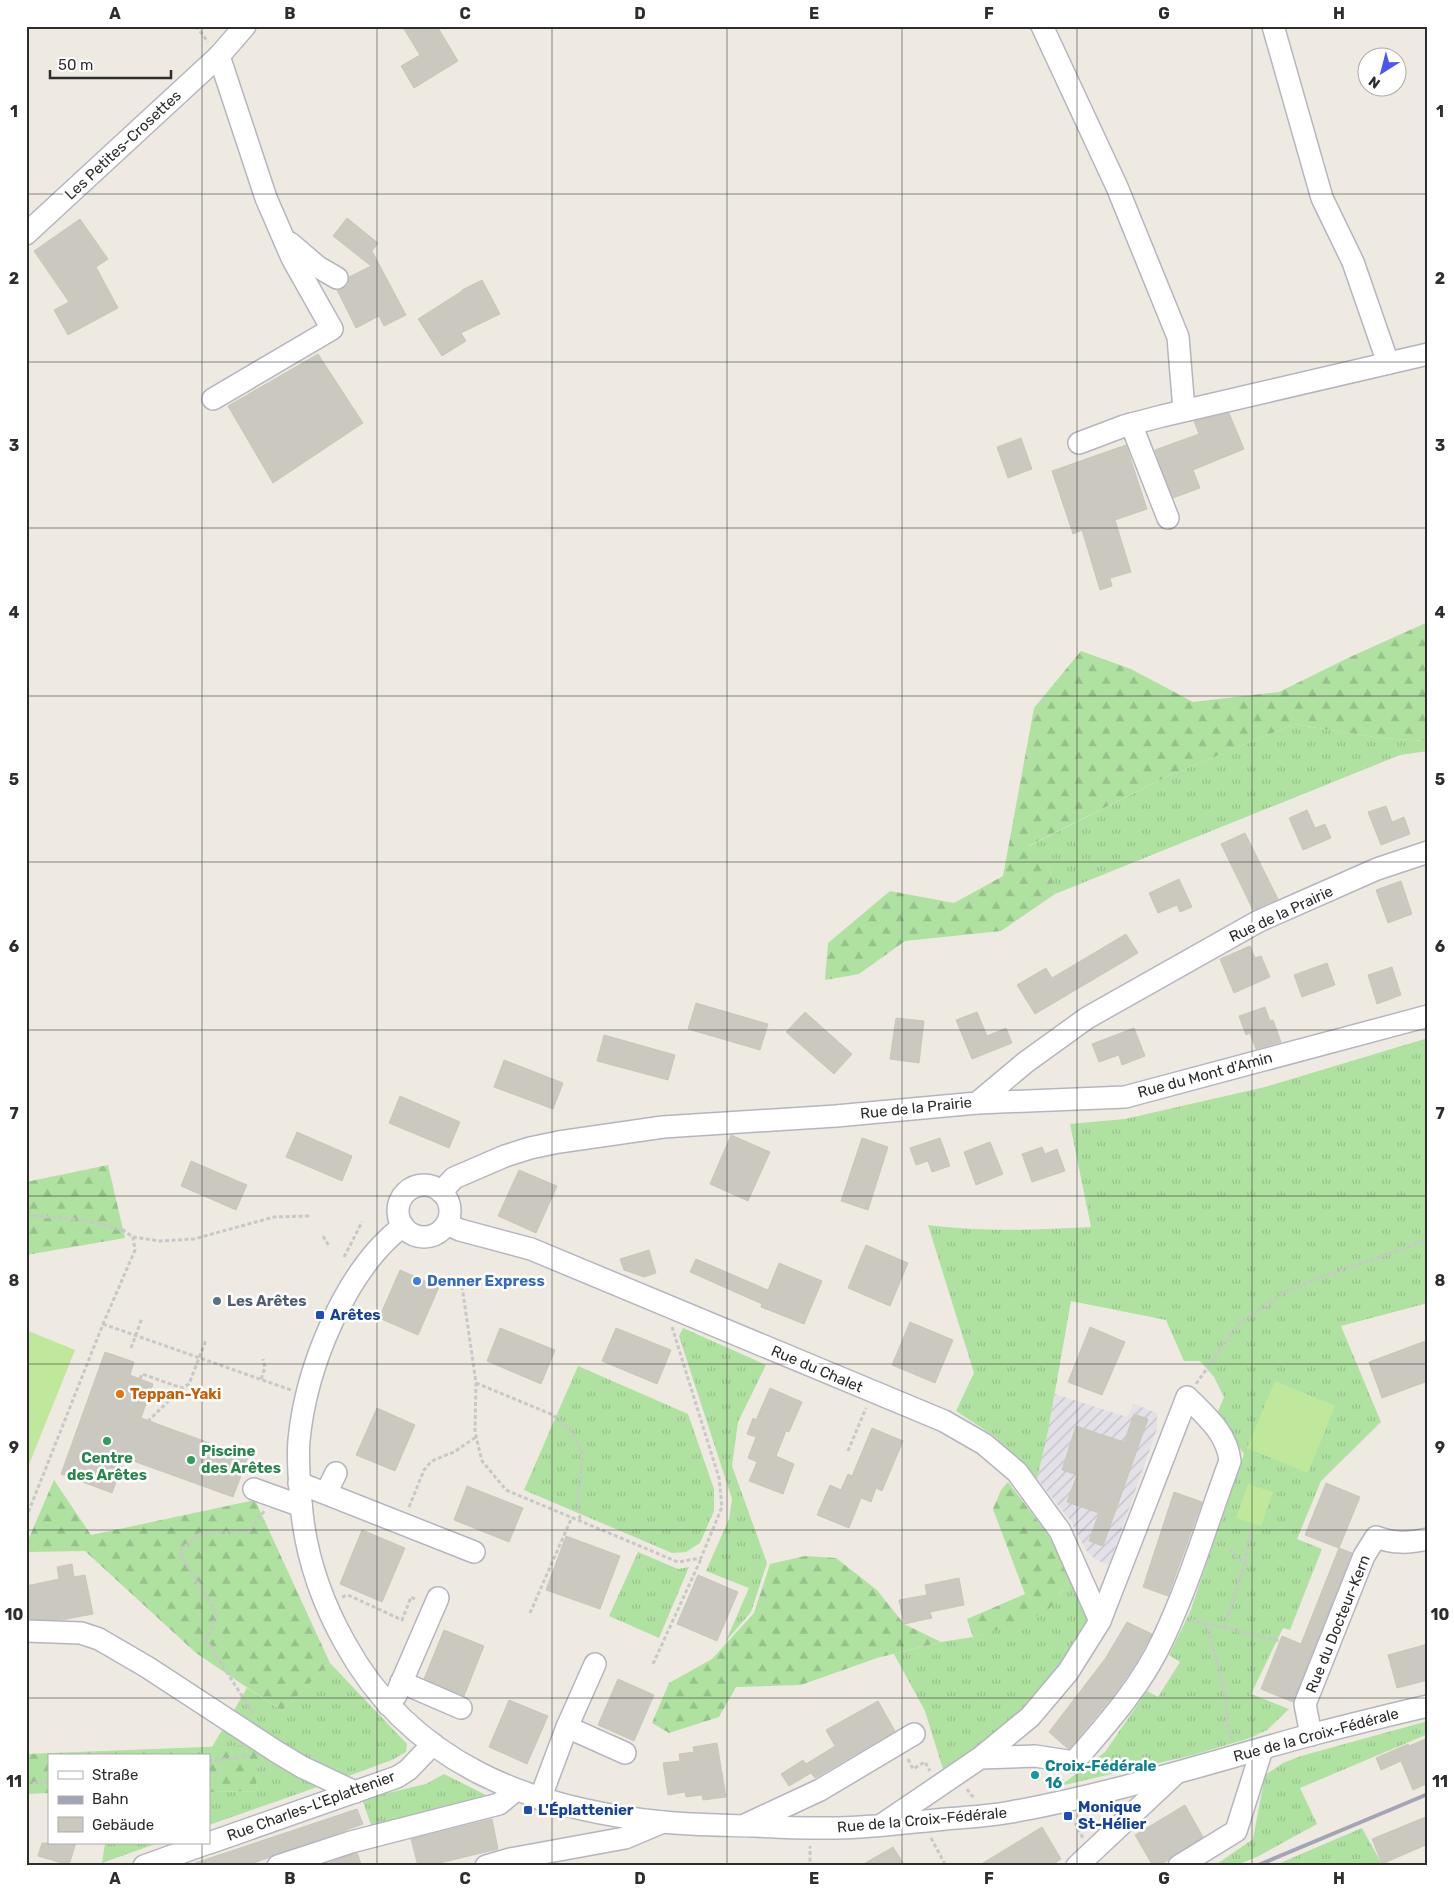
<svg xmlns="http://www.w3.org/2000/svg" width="1454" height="1892" viewBox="0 0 1454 1892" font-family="Rubik,sans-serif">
<defs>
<pattern id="industrial-furrows" width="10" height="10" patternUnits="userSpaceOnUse" patternTransform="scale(1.25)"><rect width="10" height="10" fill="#e3e1e7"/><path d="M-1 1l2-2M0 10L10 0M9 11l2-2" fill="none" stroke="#c3c1c6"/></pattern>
<pattern id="grass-tufts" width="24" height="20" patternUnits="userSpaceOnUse" patternTransform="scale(1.25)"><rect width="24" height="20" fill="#afe1a1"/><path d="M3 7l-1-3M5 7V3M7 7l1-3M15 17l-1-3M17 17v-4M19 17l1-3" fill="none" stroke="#97c18b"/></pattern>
<pattern id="forest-firs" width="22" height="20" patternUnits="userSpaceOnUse" patternTransform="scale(1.25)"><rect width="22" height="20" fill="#afe1a1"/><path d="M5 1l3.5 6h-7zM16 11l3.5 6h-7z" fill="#97c18b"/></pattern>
</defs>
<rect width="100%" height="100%" fill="#eeeae1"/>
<polygon fill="url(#industrial-furrows)" points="1055,1394 1127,1417 1134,1404 1157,1413 1157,1429 1109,1565 1096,1560 1086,1550 1070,1520 1037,1479 1048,1431"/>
<g fill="url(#grass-tufts)">
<polygon points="1294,724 1380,738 1428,741 1428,751 1400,755 1055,894 1049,865 1027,847 1168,776"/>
<path d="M1428 1038V1303L1341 1326 1381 1422 1321 1481 1297 1539 1322 1549 1290 1630 1283 1628 1251 1694 1289 1709 1267 1730 1250 1738 1193 1755 1060 1786 1105 1752 1147 1691 1158 1697 1180 1662 1169 1655 1190 1612 1244 1454 1216 1416 1224 1397 1214 1377 1200 1361H1184L1166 1320 1071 1301 1048 1431 1037 1479 994 1436 956 1411 974 1373 928 1225C985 1232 1034 1230 1091 1227L1070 1124 1125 1119 1265 1087Z"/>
<polygon points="683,1328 766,1365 738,1422 732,1466 767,1563 751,1612 726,1641 749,1588 706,1571 729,1519 732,1499 679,1336"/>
<polygon points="578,1366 688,1414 714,1489 714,1511 700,1543 686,1552 672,1553 524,1490"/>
<polygon points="638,1552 678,1569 689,1567 659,1638 609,1616"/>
<path d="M1069 1576 1089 1617C1080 1632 1071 1648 1061 1663 1033 1705 985 1742 943 1769L925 1711 894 1654 941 1642 973 1637 1026 1620 1050 1608 1061 1593Z"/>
<polygon points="330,1663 407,1744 406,1752 392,1760 343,1778 209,1825 209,1792 256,1791 258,1745 212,1747 247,1688 282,1711"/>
<polygon points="1428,1721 1428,1734 1300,1788 1317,1824 1257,1857 1234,1866 1214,1866 1253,1839 1265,1775 1283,1763 1301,1756"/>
<polygon points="444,1774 492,1798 372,1828 362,1799 426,1784"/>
<polygon points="1362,1828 1383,1866 1273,1866"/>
<polygon points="105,1843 158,1843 102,1863"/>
</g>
<g fill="url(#forest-firs)">
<polygon points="1428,622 1428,741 1380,738 1294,724 1168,776 1028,846 1049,865 1055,894 1001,931 905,941 859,974 825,980 828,943 890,891 954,903 1003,876 1034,708 1081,651 1131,669 1193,702 1279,692 1350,657"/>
<polygon points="108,1165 125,1238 26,1255 26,1182"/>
<polygon points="54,1480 91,1535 255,1500 330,1663 282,1711 196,1653 85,1551 26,1552 26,1545"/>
<path d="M1008 1482 1049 1536 1069 1576C1064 1587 1059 1598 1051 1607 1039 1619 991 1631 973 1637L967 1619 1025 1594 993 1509 1001 1490Z"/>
<polygon points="805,1556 836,1558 877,1590 904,1624 941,1642 877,1658 801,1685 736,1687 719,1717 669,1733 652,1723 669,1683 712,1659 754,1613 770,1564"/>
<polygon points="259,1745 256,1791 209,1792 209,1756 49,1756 49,1793 26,1794 26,1754"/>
</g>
<g fill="#bfe89d">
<polygon points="26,1330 75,1350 26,1472"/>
<polygon points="1275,1381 1335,1406 1308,1473 1247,1448"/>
<polygon points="1248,1484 1273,1492 1261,1526 1236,1518"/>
</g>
<g fill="#cac8bf" stroke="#cac6ba">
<polygon points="402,26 437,26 458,61 414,88 401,66 420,55"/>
<polygon points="347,218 378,243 372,251 406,315 384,326 379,316 356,328 337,290 343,289 348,285 349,277 371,266 333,236"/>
<polygon points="80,219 108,259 96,267 118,308 68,335 54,310 69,302 34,251"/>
<polygon points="482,280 500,314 461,333 466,341 442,356 418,319 462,291 462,290"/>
<polygon points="318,354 363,423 273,483 228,406"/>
<polygon points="1229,413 1244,449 1193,470 1200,488 1173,498 1155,450 1199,434 1194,421"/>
<polygon points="1021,438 1032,469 1008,478 997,447"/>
<polygon points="1126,445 1147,509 1115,520 1131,572 1110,578 1112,586 1100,590 1082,530 1073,534 1052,471"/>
<polygon points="1386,806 1392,822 1404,817 1410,834 1381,845 1368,812"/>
<polygon points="1307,810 1315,828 1325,824 1331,838 1303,850 1289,818"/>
<polygon points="1245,833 1278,899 1253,910 1221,844"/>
<polygon points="1179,879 1192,907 1180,912 1177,905 1158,913 1149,893"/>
<polygon points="1401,881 1412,914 1388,923 1376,890"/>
<polygon points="1126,934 1138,953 1035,1014 1017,985 1046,968 1052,978"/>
<polygon points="1250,946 1255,958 1261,956 1270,977 1234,993 1220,959"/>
<polygon points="1327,963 1335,985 1302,997 1294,975"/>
<polygon points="1392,967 1401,995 1377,1004 1368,975"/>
<polygon points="696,1003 768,1024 760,1050 688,1029"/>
<polygon points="1265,1007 1270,1021 1273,1020 1281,1042 1256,1049 1250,1033 1246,1035 1239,1016"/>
<polygon points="805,1012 852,1054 834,1074 786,1032"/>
<polygon points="977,1012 987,1036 1006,1028 1012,1043 972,1059 956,1020"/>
<polygon points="896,1018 924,1021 919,1063 890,1059"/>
<polygon points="1134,1028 1145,1056 1122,1065 1119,1055 1099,1062 1092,1044"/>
<polygon points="604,1035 675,1055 668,1080 597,1061"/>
<polygon points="504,1060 563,1083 553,1109 494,1087"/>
<polygon points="400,1096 460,1122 449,1148 389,1123"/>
<polygon points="297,1132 352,1156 342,1181 286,1157"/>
<polygon points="731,1135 770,1152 748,1201 710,1184"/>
<polygon points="862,1138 888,1147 868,1210 841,1201"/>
<polygon points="940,1138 950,1166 932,1172 928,1161 916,1165 910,1148"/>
<polygon points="990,1142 1003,1174 976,1185 964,1152"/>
<polygon points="1042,1147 1045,1154 1057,1149 1065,1171 1032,1182 1022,1154"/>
<polygon points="191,1161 247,1185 236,1210 181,1186"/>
<polygon points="519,1170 557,1186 536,1233 498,1216"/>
<polygon points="866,1245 908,1263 890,1306 848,1288"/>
<polygon points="649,1250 656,1273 644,1277 624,1270 620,1259"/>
<polygon points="696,1259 768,1290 779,1263 822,1281 804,1324 761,1307 762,1304 690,1272"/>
<polygon points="400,1270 439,1287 418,1335 379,1318"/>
<polygon points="910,1322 953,1340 935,1383 892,1365"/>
<polygon points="1090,1327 1125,1342 1102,1395 1068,1382"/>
<polygon points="500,1328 555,1350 541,1384 487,1361"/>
<polygon points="616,1328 671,1350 657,1384 602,1361"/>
<polygon points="1428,1340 1428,1381 1382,1398 1369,1362"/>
<polygon points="105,1352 134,1362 130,1375 153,1384 141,1418 248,1457 233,1497 125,1458 112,1493 61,1474"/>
<polygon points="770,1388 802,1402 789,1432 786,1431 776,1456 794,1464 783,1494 749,1481 757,1462 748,1458 756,1437 747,1434 753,1418 756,1420"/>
<polygon points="377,1408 415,1425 395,1471 356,1455"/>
<polygon points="1134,1414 1148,1419 1103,1546 1089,1541 1099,1513 1067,1502 1077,1475 1062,1470 1076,1426 1124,1442"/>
<polygon points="872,1428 903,1441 882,1491 876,1488 871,1502 861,1498 849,1528 817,1515 830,1485 841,1490 848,1474 852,1476"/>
<polygon points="1326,1483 1360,1497 1339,1548 1305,1535"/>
<polygon points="467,1486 523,1508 509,1542 454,1520"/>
<polygon points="1174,1492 1202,1502 1168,1596 1143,1587"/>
<polygon points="362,1530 405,1548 382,1602 340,1584"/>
<polygon points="566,1536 620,1556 600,1609 546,1590"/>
<polygon points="1339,1548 1352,1553 1293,1702 1261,1689 1282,1636 1301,1644"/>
<polygon points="72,1564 74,1577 85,1575 93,1614 61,1620 26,1619 26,1586 59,1579 57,1567"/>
<polygon points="698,1575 738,1592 717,1641 677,1624"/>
<polygon points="959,1578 964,1605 930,1612 932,1618 904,1624 899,1600 927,1595 925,1585"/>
<polygon points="1127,1622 1152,1634 1134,1666 1113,1696 1069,1749 1067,1748 1049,1732 1105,1659"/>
<polygon points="444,1630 484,1646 464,1696 424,1679"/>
<polygon points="1428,1644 1428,1680 1397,1688 1388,1655"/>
<polygon points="618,1679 654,1695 634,1741 598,1725"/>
<polygon points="509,1700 548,1716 527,1764 489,1747"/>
<polygon points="878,1701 895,1731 815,1778 811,1773 789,1786 781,1774 803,1760 806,1764 835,1746 826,1730"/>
<polygon points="1428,1738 1428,1783 1413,1790 1401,1761 1381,1770 1376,1758 1408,1744 1409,1746"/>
<polygon points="717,1743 726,1797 703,1800 702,1795 686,1797 685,1792 668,1795 663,1763 680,1761 679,1754 694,1752 693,1747"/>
<polygon points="1185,1805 1203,1837 1159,1866 1153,1866 1135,1835"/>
<polygon points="357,1809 363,1824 245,1866 195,1866 195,1863"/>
<polygon points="1428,1816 1428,1844 1382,1864 1372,1839"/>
<polygon points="492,1819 498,1849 427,1866 418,1866 411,1839"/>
<polygon points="1042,1827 1061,1859 1051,1866 978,1866"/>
<polygon points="42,1843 76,1843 69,1865 38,1856"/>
<polygon points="893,1847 905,1866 860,1866"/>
<polygon points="357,1853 362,1866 323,1866 335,1860"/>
</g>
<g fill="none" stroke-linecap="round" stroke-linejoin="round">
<g stroke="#b4b5c0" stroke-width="24">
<g id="minor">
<polyline points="1042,26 1117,187 1178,337 1184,410"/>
<polyline points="1273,26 1322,198 1353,262 1388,363"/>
<polyline points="26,234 219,56 245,26"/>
<polyline points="290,243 318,267 337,278"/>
<polyline points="213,399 332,329 292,258 266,198 219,56"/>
<polyline points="1131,424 1168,518"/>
<polyline points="1079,443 1124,426 1162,416 1428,354"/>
<polyline points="977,1103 1125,1097 1428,1016"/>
<circle cx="424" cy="1211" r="26"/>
<polyline points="441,1192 454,1178 505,1156 530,1148 559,1142 663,1127 836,1116 977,1103 1026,1062 1087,1018 1259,921 1377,869 1428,852"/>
<polyline points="447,1224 460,1230 531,1249 944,1421 984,1444 1017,1472 1060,1531 1100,1621"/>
<path d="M403 1226C345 1270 306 1368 299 1440 297 1464 300 1489 302 1513 307 1559 322 1602 345 1643 411 1764 531 1809 663 1822 692 1825 722 1825 752 1826 774 1827 795 1828 817 1828 860 1829 903 1823 946 1819 968 1817 990 1816 1011 1812 1112 1794 1211 1762 1310 1735 1349 1725 1388 1715 1428 1706"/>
<polyline points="299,1483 474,1552"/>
<polyline points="254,1489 301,1506"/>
<polyline points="326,1493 336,1473"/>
<polyline points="26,1631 81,1633 99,1639 147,1667 277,1752 302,1767 355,1792"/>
<polyline points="401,1682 461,1708"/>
<polyline points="388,1705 396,1695 438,1598"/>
<polyline points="567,1727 625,1753"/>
<path d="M1311 1735 1305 1704 1364 1556 1376 1537C1394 1544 1409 1543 1428 1539"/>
<polyline points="540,1799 567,1727 595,1664"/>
<polyline points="747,1824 820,1790 914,1734"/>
<path d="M883 1824 980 1758 1030 1717 1068 1672 1100 1621 1187 1397C1206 1416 1227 1433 1230 1461 1208 1520 1190 1582 1163 1639 1142 1685 1107 1724 1074 1762L1035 1756 980 1758"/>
<polyline points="209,1843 397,1777 408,1770 433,1744"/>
<polyline points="144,1866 208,1843"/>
<polyline points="278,1866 351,1842 499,1804 516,1790"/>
<polyline points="486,1866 510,1859 625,1838 663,1822"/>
<polyline points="1077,1866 1174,1775"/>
<polyline points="1179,1866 1236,1831 1262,1749"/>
</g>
</g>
<g stroke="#c8c8c8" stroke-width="3" stroke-dasharray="4 2.5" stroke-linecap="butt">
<polyline points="196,26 208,42"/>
<polyline points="26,1215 83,1220 123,1230 133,1237 160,1241 194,1239 274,1217 309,1216"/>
<polyline points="323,1236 329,1246"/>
<polyline points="344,1257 362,1222"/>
<polyline points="462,1286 476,1383 475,1432 482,1461 506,1490 678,1562 701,1558 722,1507 719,1478 672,1327"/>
<polyline points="103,1324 291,1390"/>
<polyline points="131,1348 142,1318"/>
<polyline points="140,1379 142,1374 182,1388 189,1384 206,1340"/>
<polyline points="261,1379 265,1368 263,1359"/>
<polyline points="476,1383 553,1415 571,1431 583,1454 578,1493 580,1521"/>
<polyline points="1196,1384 1238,1325 1283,1293 1327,1275 1428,1240"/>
<polyline points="143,1426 182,1388"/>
<polyline points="848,1451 866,1408"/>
<polyline points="409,1507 424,1470 429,1464 434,1460 454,1452 476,1437"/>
<polyline points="26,1518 103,1324 135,1250 133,1237"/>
<polyline points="1245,1563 1252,1525"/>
<polyline points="342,1597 348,1595 402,1620 411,1597 417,1600"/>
<polyline points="530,1613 572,1517"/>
<polyline points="1191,1620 1207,1624"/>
<polyline points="1224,1628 1245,1564 1230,1550"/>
<polyline points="653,1664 701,1559"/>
<polyline points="253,1713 206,1640 217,1614 179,1552 198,1534 249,1531 265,1510"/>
<polyline points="1232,1740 1228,1728 1225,1692 1207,1624 1280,1641"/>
<polyline points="908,1759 913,1769 925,1762 930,1771"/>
<polyline points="209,1761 250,1756"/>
<polyline points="26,1784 49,1782"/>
<polyline points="967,1789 971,1795 976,1798"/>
<polyline points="1072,1817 1083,1838"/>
<polyline points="931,1838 946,1866"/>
<polyline points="806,1866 810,1863 810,1846"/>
</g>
<use href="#minor" stroke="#fff" stroke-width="21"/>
<polyline stroke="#a3a4b6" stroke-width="4" points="1256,1866 1428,1794"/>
</g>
<path fill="none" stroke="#2d2d2d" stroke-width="1" stroke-opacity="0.55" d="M202 26V1756M377 26V1866M552 26V1866M727 26V1866M902 26V1866M1077 26V1866M1252 26V1866M26 194H1428M26 362H1428M26 528H1428M26 696H1428M26 862H1428M26 1030H1428M26 1196H1428M26 1364H1428M26 1530H1428M26 1698H1428M202 1843V1866"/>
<circle fill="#3f7fe0" stroke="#fff" stroke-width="2" cx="417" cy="1281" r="5"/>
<circle fill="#5c6f8a" stroke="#fff" stroke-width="2" cx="217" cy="1301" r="5"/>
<g fill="#1a4fb4" stroke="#fff" stroke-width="2">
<rect x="315" y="1310" width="10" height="10" rx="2.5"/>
<rect x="523" y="1805" width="10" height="10" rx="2.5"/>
<rect x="1063" y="1811" width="10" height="10" rx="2.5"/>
</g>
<circle fill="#e8710a" stroke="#fff" stroke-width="2" cx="120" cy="1394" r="5"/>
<g fill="#2e9e5b" stroke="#fff" stroke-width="2">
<circle cx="107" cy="1441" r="5"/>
<circle cx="191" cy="1460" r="5"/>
</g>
<circle fill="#0f9aa8" stroke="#fff" stroke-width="2" cx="1035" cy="1775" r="5"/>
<g text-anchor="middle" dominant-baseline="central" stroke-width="5" stroke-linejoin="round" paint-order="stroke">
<g font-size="15" fill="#2d2d2d" stroke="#fff">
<text transform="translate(123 145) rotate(-43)">Les Petites-Crosettes</text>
<text transform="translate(1281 914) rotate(-25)">Rue de la Prairie</text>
<text transform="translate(1205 1075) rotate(-15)">Rue du Mont d'Amin</text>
<text transform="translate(916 1108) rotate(-6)">Rue de la Prairie</text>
<text transform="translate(817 1369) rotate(23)">Rue du Chalet</text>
<text transform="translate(1338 1624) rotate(-68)">Rue du Docteur-Kern</text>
<text transform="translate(1316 1735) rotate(-15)">Rue de la Croix-Fédérale</text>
<text transform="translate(311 1806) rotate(-20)">Rue Charles-L'Eplattenier</text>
<text transform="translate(922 1820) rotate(-5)">Rue de la Croix-Fédérale</text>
</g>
<g font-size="15" font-weight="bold" fill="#366cbe" stroke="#fff" text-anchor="start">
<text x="427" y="1281">Denner Express</text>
</g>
<g font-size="15" font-weight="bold" fill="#4e5e75" stroke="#fff" text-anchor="start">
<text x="227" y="1301">Les Arêtes</text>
</g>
<g font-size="15" font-weight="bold" fill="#164399" stroke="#fff" text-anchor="start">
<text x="330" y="1315">Arêtes</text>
<text x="1078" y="1807">Monique<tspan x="1078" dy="17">St-Hélier</tspan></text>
<text x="538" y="1810">L'Éplattenier</text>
</g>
<g font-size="15" font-weight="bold" fill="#c56008" stroke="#fff" text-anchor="start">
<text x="130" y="1394">Teppan-Yaki</text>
</g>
<g font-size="15" font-weight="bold" fill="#27864d" stroke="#fff" text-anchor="start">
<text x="201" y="1451">Piscine<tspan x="201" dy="17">des Arêtes</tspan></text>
<text x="107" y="1458" text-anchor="middle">Centre<tspan x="107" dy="17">des Arêtes</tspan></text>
</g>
<g font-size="15" font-weight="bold" fill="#0d838f" stroke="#fff" text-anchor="start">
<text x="1045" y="1766">Croix-Fédérale<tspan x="1045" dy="17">16</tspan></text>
</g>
</g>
<rect width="1454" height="1892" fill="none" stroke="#ffffff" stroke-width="55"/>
<rect x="48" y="1754" width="162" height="90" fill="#ffffff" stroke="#ababab"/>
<rect x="58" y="1771" width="25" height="8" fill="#ffffff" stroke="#ababab"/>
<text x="92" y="1780" font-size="15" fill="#2d2d2d">Straße</text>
<rect x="58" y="1796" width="25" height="8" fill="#a3a4b6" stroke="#ababab"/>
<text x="92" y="1804" font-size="15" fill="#2d2d2d">Bahn</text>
<rect x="58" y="1817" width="25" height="15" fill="#cac8bf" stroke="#ababab"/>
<text x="92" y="1830" font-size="15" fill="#2d2d2d">Gebäude</text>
<g transform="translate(1382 72) rotate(216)"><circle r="24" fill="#ffffff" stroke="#ababab"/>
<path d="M0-4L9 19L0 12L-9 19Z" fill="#4a55f2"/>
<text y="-8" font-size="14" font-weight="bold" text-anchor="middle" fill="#2d2d2d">N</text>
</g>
<path d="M50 70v8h121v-8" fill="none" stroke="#2d2d2d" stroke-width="2.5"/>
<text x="58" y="70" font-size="15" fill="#2d2d2d" stroke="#ffffff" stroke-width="4" paint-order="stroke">50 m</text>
<rect x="28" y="28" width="1398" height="1836" fill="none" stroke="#2d2d2d" stroke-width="2"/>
<g font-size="16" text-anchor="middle" font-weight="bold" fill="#2d2d2d">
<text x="115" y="19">A</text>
<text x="290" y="19">B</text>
<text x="465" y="19">C</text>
<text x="640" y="19">D</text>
<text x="814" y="19">E</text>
<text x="989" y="19">F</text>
<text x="1164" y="19">G</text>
<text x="1339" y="19">H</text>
<text x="14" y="117">1</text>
<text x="1440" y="117">1</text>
<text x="14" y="284">2</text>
<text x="1440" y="284">2</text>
<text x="14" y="451">3</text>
<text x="1440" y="451">3</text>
<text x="14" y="618">4</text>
<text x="1440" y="618">4</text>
<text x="14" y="785">5</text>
<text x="1440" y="785">5</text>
<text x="14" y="952">6</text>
<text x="1440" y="952">6</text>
<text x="14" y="1119">7</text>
<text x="1440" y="1119">7</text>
<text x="14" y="1286">8</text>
<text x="1440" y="1286">8</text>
<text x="14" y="1453">9</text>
<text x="1440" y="1453">9</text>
<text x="14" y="1620">10</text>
<text x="1440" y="1620">10</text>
<text x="14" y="1787">11</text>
<text x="1440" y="1787">11</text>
<text x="115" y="1884">A</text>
<text x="290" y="1884">B</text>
<text x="465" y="1884">C</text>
<text x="640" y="1884">D</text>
<text x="814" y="1884">E</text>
<text x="989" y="1884">F</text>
<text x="1164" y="1884">G</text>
<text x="1339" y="1884">H</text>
</g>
</svg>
